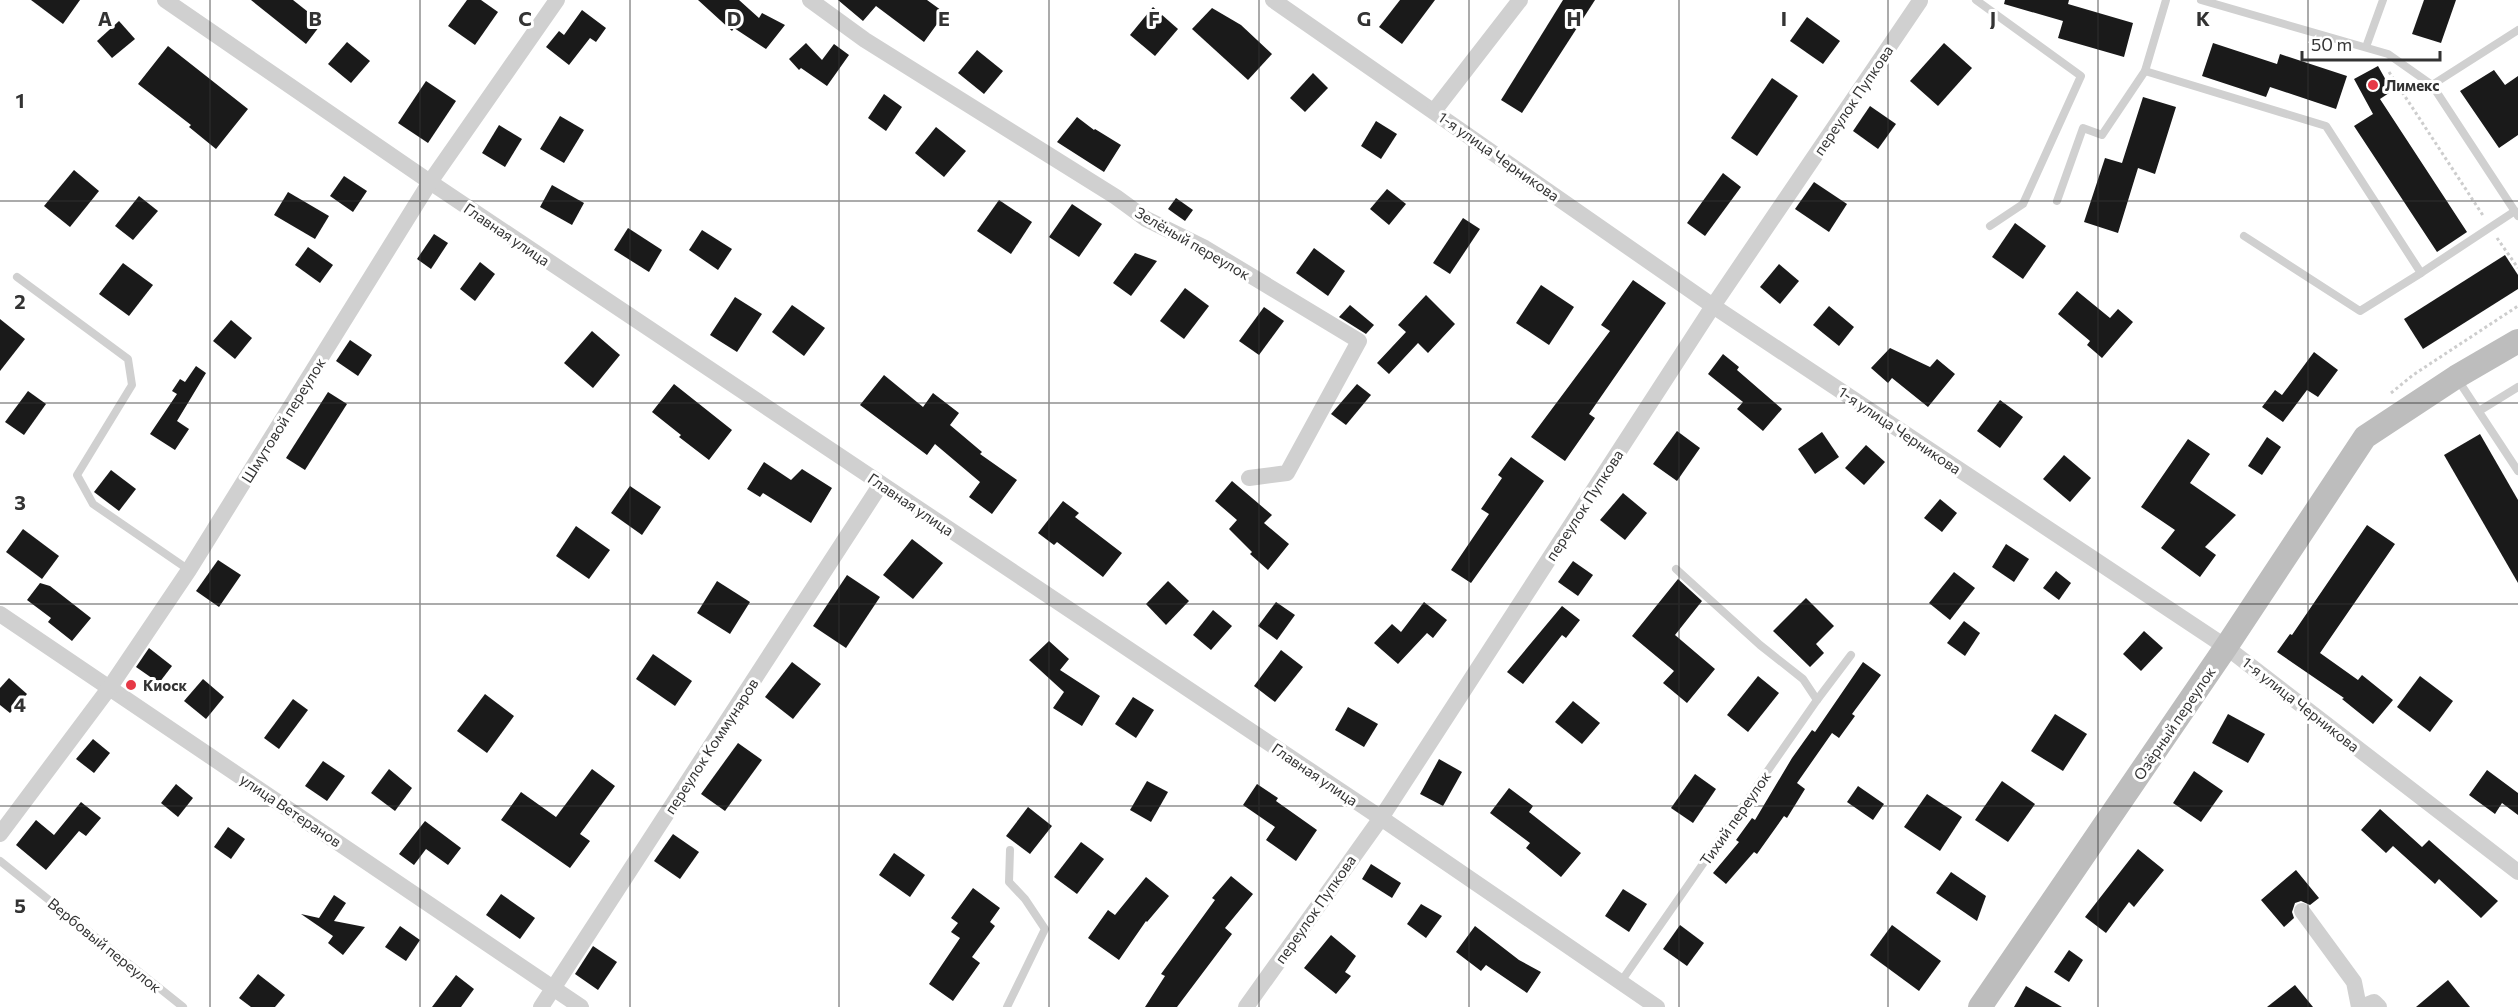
<svg xmlns="http://www.w3.org/2000/svg" width="2518" height="1007" viewBox="0 0 2518 1007" font-family="Commissioner,sans-serif">
<rect width="100%" height="100%" fill="#fff"/>
<g fill="#1a1a1a">
<polygon points="31,0 80,0 63,24"/>
<polygon points="251,0 293,0 322,23 306,44"/>
<polygon points="467,0 481,0 498,12 475,45 448,26"/>
<polygon points="698,0 739,0 759,18 762,13 785,25 766,49 734,28 732,31"/>
<polygon points="838,0 927,0 945,13 924,42 876,6 863,21"/>
<polygon points="1400,0 1435,0 1402,44 1379,27"/>
<polygon points="1563,0 1595,0 1522,113 1501,100"/>
<polygon points="2005,0 2069,0 2068,4 2133,23 2124,57 2058,38 2063,21 2004,4"/>
<polygon points="2424,0 2456,0 2441,43 2412,34"/>
<polygon points="1153,7 1178,29 1155,56 1130,35"/>
<polygon points="1212,8 1241,25 1272,54 1248,80 1192,29"/>
<polygon points="582,10 606,28 596,42 590,38 569,65 546,47 559,31 564,35"/>
<polygon points="1807,17 1840,41 1823,64 1790,41"/>
<polygon points="119,21 135,39 112,58 97,41"/>
<polygon points="347,42 370,61 351,83 328,64"/>
<polygon points="806,43 822,60 834,44 849,55 827,86 801,68 799,70 789,59"/>
<polygon points="1944,43 1972,68 1938,106 1910,81"/>
<polygon points="2213,43 2277,64 2280,54 2347,76 2336,109 2270,87 2266,97 2202,76"/>
<polygon points="168,46 248,109 216,149 189,127 191,125 138,84"/>
<polygon points="977,50 1003,71 984,94 958,73"/>
<polygon points="2378,66 2392,91 2380,99 2467,232 2437,252 2354,126 2373,114 2354,79"/>
<polygon points="2494,70 2505,85 2518,76 2518,135 2499,148 2460,91"/>
<polygon points="1313,73 1328,88 1305,112 1290,98"/>
<polygon points="1772,78 1798,96 1757,156 1731,138"/>
<polygon points="426,81 456,101 428,143 398,123"/>
<polygon points="884,94 902,107 886,131 868,118"/>
<polygon points="2143,97 2176,107 2155,174 2138,168 2118,233 2084,222 2105,158 2122,163"/>
<polygon points="1870,106 1896,124 1878,149 1853,131"/>
<polygon points="560,116 584,130 564,163 540,149"/>
<polygon points="1077,117 1094,130 1095,129 1121,145 1104,172 1057,142"/>
<polygon points="1376,121 1397,134 1381,159 1361,146"/>
<polygon points="499,125 522,139 505,167 482,153"/>
<polygon points="936,127 966,151 944,177 915,153"/>
<polygon points="74,170 99,191 70,227 44,206"/>
<polygon points="1723,173 1741,187 1705,236 1687,223"/>
<polygon points="344,176 367,191 353,212 330,196"/>
<polygon points="1814,182 1847,204 1829,232 1795,209"/>
<polygon points="552,185 584,203 572,225 540,207"/>
<polygon points="1387,189 1406,204 1389,225 1370,209"/>
<polygon points="288,192 329,216 315,239 274,215"/>
<polygon points="139,196 158,211 133,240 115,226"/>
<polygon points="1176,198 1193,210 1185,221 1168,209"/>
<polygon points="999,200 1032,222 1011,254 977,231"/>
<polygon points="1072,204 1102,224 1079,257 1049,237"/>
<polygon points="1463,218 1480,229 1450,274 1433,263"/>
<polygon points="2015,223 2046,246 2023,279 1992,257"/>
<polygon points="628,228 662,250 649,272 614,250"/>
<polygon points="702,230 732,249 718,270 689,250"/>
<polygon points="434,234 448,243 431,269 417,259"/>
<polygon points="308,247 333,265 320,283 295,265"/>
<polygon points="1314,248 1345,271 1328,296 1296,273"/>
<polygon points="1135,253 1157,261 1131,296 1113,283"/>
<polygon points="2505,255 2518,275 2518,289 2423,349 2404,319"/>
<polygon points="480,262 495,274 475,301 460,289"/>
<polygon points="123,263 153,285 129,316 99,294"/>
<polygon points="1779,264 1799,281 1780,304 1760,287"/>
<polygon points="1633,280 1666,303 1589,414 1595,418 1565,461 1531,437 1610,331 1601,325"/>
<polygon points="1541,285 1574,307 1549,345 1516,323"/>
<polygon points="1185,288 1209,306 1184,339 1160,321"/>
<polygon points="2077,291 2110,318 2118,309 2133,322 2102,358 2087,345 2090,341 2058,314"/>
<polygon points="1426,295 1455,324 1428,353 1418,343 1389,374 1377,363 1406,332 1398,325"/>
<polygon points="735,297 762,314 737,352 710,335"/>
<polygon points="792,305 825,328 804,356 772,332"/>
<polygon points="1350,305 1374,325 1366,334 1339,317"/>
<polygon points="1829,306 1854,327 1839,346 1813,325"/>
<polygon points="1264,307 1284,321 1259,355 1239,341"/>
<polygon points="0,319 25,339 0,371"/>
<polygon points="231,320 252,338 235,359 213,341"/>
<polygon points="592,331 620,355 593,388 564,363"/>
<polygon points="350,340 372,355 358,376 336,361"/>
<polygon points="1890,348 1930,367 1937,359 1955,374 1928,407 1892,378 1888,383 1871,368"/>
<polygon points="2314,352 2338,370 2318,397 2307,390 2283,422 2262,407 2275,390 2282,395"/>
<polygon points="1723,354 1739,367 1737,370 1782,409 1763,431 1737,409 1743,402 1708,374"/>
<polygon points="196,366 206,373 177,421 189,429 175,450 150,434 177,394 172,391 180,379 185,382"/>
<polygon points="884,375 923,407 933,393 959,413 950,425 982,452 980,454 1017,480 992,514 969,497 980,482 935,444 927,455 860,405"/>
<polygon points="674,384 732,430 709,460 679,437 681,435 652,412"/>
<polygon points="1357,384 1371,395 1346,425 1331,414"/>
<polygon points="28,391 46,404 24,435 5,422"/>
<polygon points="328,392 347,404 305,470 286,458"/>
<polygon points="2000,400 2023,417 2000,448 1977,431"/>
<polygon points="1677,431 1700,448 1677,481 1653,464"/>
<polygon points="1822,432 1839,457 1815,474 1798,449"/>
<polygon points="2480,434 2518,500 2518,583 2444,455"/>
<polygon points="2267,437 2281,447 2262,475 2248,466"/>
<polygon points="2188,439 2210,454 2190,483 2236,515 2205,547 2216,555 2200,577 2161,548 2175,530 2141,507"/>
<polygon points="1866,445 1885,462 1864,485 1845,468"/>
<polygon points="2064,455 2091,478 2070,502 2043,479"/>
<polygon points="1511,457 1544,481 1471,583 1451,570 1489,514 1481,509 1502,478 1498,475"/>
<polygon points="764,462 791,480 802,469 832,488 811,523 763,493 760,497 747,489"/>
<polygon points="111,470 136,489 119,511 94,492"/>
<polygon points="1232,481 1272,515 1264,523 1289,544 1268,570 1250,554 1252,552 1229,529 1237,520 1215,501"/>
<polygon points="630,486 661,507 642,535 611,513"/>
<polygon points="1623,493 1647,513 1625,540 1600,520"/>
<polygon points="1940,499 1957,513 1942,532 1924,518"/>
<polygon points="1063,501 1079,513 1075,517 1122,553 1103,577 1057,542 1054,545 1038,533"/>
<polygon points="2367,525 2395,544 2320,653 2358,680 2362,675 2393,700 2373,724 2342,699 2344,698 2277,652 2290,634 2292,635"/>
<polygon points="576,526 610,550 589,579 556,556"/>
<polygon points="23,529 59,556 42,579 6,552"/>
<polygon points="912,539 943,563 913,599 883,575"/>
<polygon points="2006,544 2029,559 2014,582 1992,567"/>
<polygon points="218,560 241,575 219,607 196,591"/>
<polygon points="1573,561 1593,575 1578,596 1558,582"/>
<polygon points="2056,571 2071,583 2059,600 2043,588"/>
<polygon points="1954,572 1975,588 1950,620 1929,603"/>
<polygon points="847,575 880,597 846,648 813,626"/>
<polygon points="1678,579 1702,601 1675,635 1715,669 1687,703 1663,683 1674,671 1632,636"/>
<polygon points="717,581 750,602 730,634 697,613"/>
<polygon points="1168,581 1189,601 1166,625 1146,604"/>
<polygon points="40,583 50,586 91,618 72,641 48,622 51,618 27,600"/>
<polygon points="1806,598 1834,626 1816,644 1824,653 1810,667 1773,631"/>
<polygon points="1276,602 1295,615 1277,640 1258,626"/>
<polygon points="1424,602 1447,620 1433,638 1427,633 1398,664 1374,643 1392,624 1401,632"/>
<polygon points="1562,606 1580,620 1566,638 1562,635 1523,684 1507,672"/>
<polygon points="1213,610 1232,626 1211,650 1193,635"/>
<polygon points="1964,621 1980,633 1965,656 1947,643"/>
<polygon points="2144,631 2163,648 2141,671 2123,654"/>
<polygon points="1049,641 1069,659 1060,670 1100,696 1082,726 1053,708 1064,692 1029,660"/>
<polygon points="149,648 172,666 159,683 136,667"/>
<polygon points="1281,650 1303,667 1275,702 1254,686"/>
<polygon points="653,654 692,681 675,706 636,679"/>
<polygon points="792,662 821,684 793,719 765,697"/>
<polygon points="1863,662 1881,675 1852,714 1855,716 1839,738 1832,733 1797,783 1805,789 1787,818 1784,816 1757,854 1754,852 1726,884 1713,873 1739,842 1736,840 1752,818 1755,820 1792,758 1812,730 1815,732"/>
<polygon points="1758,676 1779,693 1748,732 1727,715"/>
<polygon points="2420,676 2453,701 2430,732 2397,707"/>
<polygon points="9,678 27,694 10,713 0,705 0,688"/>
<polygon points="203,679 224,697 206,719 184,701"/>
<polygon points="485,694 514,716 487,753 457,731"/>
<polygon points="1133,697 1154,710 1136,738 1115,724"/>
<polygon points="293,699 308,710 279,749 264,738"/>
<polygon points="1573,701 1600,723 1582,744 1555,722"/>
<polygon points="1348,707 1378,724 1364,747 1335,730"/>
<polygon points="2055,714 2087,734 2063,771 2031,751"/>
<polygon points="2228,714 2265,734 2248,763 2212,743"/>
<polygon points="93,739 110,753 94,773 76,759"/>
<polygon points="738,743 762,760 725,811 701,794"/>
<polygon points="1439,759 1462,772 1443,806 1420,794"/>
<polygon points="323,761 345,776 327,801 305,786"/>
<polygon points="389,769 412,788 395,811 371,793"/>
<polygon points="592,769 615,786 580,834 590,841 570,868 501,820 521,792 556,817"/>
<polygon points="2487,770 2518,793 2518,815 2502,803 2495,814 2469,795"/>
<polygon points="2194,771 2223,791 2201,822 2173,803"/>
<polygon points="1695,774 1716,789 1693,823 1671,808"/>
<polygon points="1147,781 1168,792 1151,822 1130,810"/>
<polygon points="2002,781 2035,804 2008,842 1975,820"/>
<polygon points="176,784 193,798 178,817 161,803"/>
<polygon points="1257,784 1278,798 1276,801 1317,830 1296,861 1266,840 1275,827 1243,805"/>
<polygon points="1858,786 1884,804 1873,820 1847,802"/>
<polygon points="1509,788 1533,806 1529,812 1581,853 1561,877 1526,848 1530,843 1490,813"/>
<polygon points="1927,794 1962,817 1940,851 1904,827"/>
<polygon points="81,802 101,818 86,836 79,831 46,870 16,845 36,820 54,835"/>
<polygon points="1028,807 1052,826 1030,854 1006,836"/>
<polygon points="2380,809 2422,847 2429,840 2498,901 2481,918 2439,879 2435,884 2393,846 2386,853 2361,830"/>
<polygon points="425,821 461,848 448,865 426,849 414,865 399,854"/>
<polygon points="228,827 245,839 231,859 214,847"/>
<polygon points="673,834 699,852 680,879 654,861"/>
<polygon points="1081,842 1104,859 1077,894 1054,877"/>
<polygon points="2138,849 2164,870 2134,907 2129,902 2106,933 2085,917"/>
<polygon points="894,853 925,875 910,897 879,875"/>
<polygon points="1371,864 1401,883 1392,898 1362,879"/>
<polygon points="2296,870 2319,898 2310,905 2301,901 2295,903 2292,912 2294,918 2284,927 2261,900"/>
<polygon points="1951,872 1986,896 1977,921 1936,893"/>
<polygon points="1231,876 1253,894 1225,928 1232,934 1177,1007 1145,1007 1165,976 1161,974 1215,900 1212,898"/>
<polygon points="1146,877 1169,896 1147,922 1146,921 1119,960 1088,938 1108,910 1115,915"/>
<polygon points="973,888 1000,908 990,922 995,926 972,957 980,963 953,1001 929,984 960,938 951,932 958,923 951,918"/>
<polygon points="1623,889 1647,904 1629,932 1605,916"/>
<polygon points="501,894 535,918 520,939 486,915"/>
<polygon points="334,895 346,903 334,921 365,927 343,955 328,943 333,936 301,914 319,918"/>
<polygon points="1421,904 1442,916 1426,938 1407,924"/>
<polygon points="1680,925 1704,943 1687,966 1663,949"/>
<polygon points="1892,925 1941,961 1919,991 1870,955"/>
<polygon points="400,926 420,940 406,961 385,947"/>
<polygon points="1475,926 1519,960 1541,972 1527,993 1486,965 1481,971 1456,952"/>
<polygon points="1331,935 1356,956 1345,972 1351,976 1336,994 1304,968"/>
<polygon points="593,946 617,962 598,990 575,974"/>
<polygon points="2069,950 2083,960 2069,982 2054,972"/>
<polygon points="258,974 285,995 275,1007 251,1007 239,998"/>
<polygon points="456,975 474,989 461,1007 432,1007"/>
<polygon points="2448,980 2470,1007 2416,1007"/>
<polygon points="2295,985 2313,1007 2267,1007"/>
<polygon points="2026,986 2062,1007 2014,1007"/>
</g>
<g fill="none" stroke-linecap="round" stroke-linejoin="round">
<g stroke="#cdcdcd" stroke-width="3" stroke-dasharray="3 3" stroke-linecap="butt">
<polyline points="2389,72 2484,217"/>
<polyline points="2497,238 2518,268"/>
<polyline points="2391,393 2413,375 2518,306"/>
</g>
<g stroke="#d0d0d0" stroke-width="8">
<polyline points="1976,0 2081,76 2023,204 1990,226"/>
<polyline points="2166,0 2145,71 2326,126 2421,273 2515,211"/>
<polyline points="2201,0 2388,54 2432,85"/>
<polyline points="2518,30 2432,85 2518,216"/>
<polyline points="2366,47 2383,0"/>
<polyline points="2057,201 2083,128 2102,135 2145,71"/>
<polyline points="2244,236 2360,311 2421,273"/>
<polyline points="17,277 128,359 132,385 77,475 93,504 189,570"/>
<polyline points="2458,380 2518,471"/>
<polyline points="2479,411 2518,387"/>
<polyline points="1676,569 1760,645 1803,679 1817,700"/>
<polyline points="0,861 183,1007"/>
<polyline points="1620,983 1817,700 1851,655"/>
<polyline points="1007,1007 1045,929 1025,899 1009,882 1010,850"/>
</g>
<g stroke="#d0d0d0" stroke-width="16">
<polyline points="165,0 430,182 1381,818 1657,1007"/>
<polyline points="810,0 865,40 1116,197 1146,219 1205,248 1359,341 1287,473 1249,478"/>
<polyline points="1273,0 1713,306 2226,647 2518,872"/>
<polyline points="1434,111 1520,0"/>
<polyline points="0,614 581,1007"/>
<polyline points="0,834 110,687 189,570 430,182 557,0"/>
<polyline points="2302,911 2354,982 2359,1007"/>
<polyline points="541,1007 881,484"/>
<polyline points="1246,1007 1381,818 1713,306 1920,1"/>
<polyline points="2362,1007 2374,1002 2379,1007"/>
</g>
<polyline stroke="#bdbdbd" stroke-width="24" points="1980,1007 2226,647 2365,437 2456,377 2518,341"/>
</g>
<path fill="none" stroke="#333" stroke-width="1.5" stroke-opacity="0.55" d="M210 0V1007M420 0V1007M630 0V1007M839 0V1007M1049 0V1007M1259 0V1007M1469 0V1007M1679 0V1007M1888 0V1007M2098 0V1007M2308 0V1007M0 201H2518M0 403H2518M0 604H2518M0 806H2518"/>
<g fill="#e63946" stroke="#fff" stroke-width="2">
<circle cx="2373" cy="85" r="6"/>
<circle cx="131" cy="685" r="6"/>
</g>
<g text-anchor="middle" dominant-baseline="central" stroke-width="6" stroke-linejoin="round" paint-order="stroke">
<g font-size="15" font-weight="bold" fill="#333" stroke="#fff" text-anchor="start">
<text x="2385" y="85">Лимекс</text>
<text x="143" y="685">Киоск</text>
</g>
<g font-size="15" fill="#333" stroke="#fff">
<text transform="translate(1853 100) rotate(-56)">переулок Пупкова</text>
<text transform="translate(1499 156) rotate(35)">1-я улица Черникова</text>
<text transform="translate(507 234) rotate(34)">Главная улица</text>
<text transform="translate(1193 243) rotate(30)">Зелёный переулок</text>
<text transform="translate(283 420) rotate(-58)">Шмутовой переулок</text>
<text transform="translate(1900 430) rotate(34)">1-я улица Черникова</text>
<text transform="translate(911 504) rotate(34)">Главная улица</text>
<text transform="translate(1584 505) rotate(-57)">переулок Пупкова</text>
<text transform="translate(2301 704) rotate(38)">1-я улица Черникова</text>
<text transform="translate(2174 723) rotate(-56)">Озёрный переулок</text>
<text transform="translate(711 746) rotate(-57)">переулок Коммунаров</text>
<text transform="translate(1315 774) rotate(34)">Главная улица</text>
<text transform="translate(291 810) rotate(34)">улица Ветеранов</text>
<text transform="translate(1735 818) rotate(-55)">Тихий переулок</text>
<text transform="translate(1315 909) rotate(-55)">переулок Пупкова</text>
<text transform="translate(105 945) rotate(39)">Вербовый переулок</text>
</g>
</g>
<g font-size="20" text-anchor="middle" font-weight="bold" fill="#333" stroke="#fff" stroke-width="6" stroke-linejoin="round" paint-order="stroke">
<text x="105" y="26">A</text>
<text x="315" y="26">B</text>
<text x="525" y="26">C</text>
<text x="734" y="26">D</text>
<text x="944" y="26">E</text>
<text x="1154" y="26">F</text>
<text x="1364" y="26">G</text>
<text x="1574" y="26">H</text>
<text x="1784" y="26">I</text>
<text x="1993" y="26">J</text>
<text x="2203" y="26">K</text>
<text x="20" y="108">1</text>
<text x="20" y="309">2</text>
<text x="20" y="510">3</text>
<text x="20" y="712">4</text>
<text x="20" y="913">5</text>
</g>
<path d="M2302 51v9h138v-9" fill="none" stroke="#333333" stroke-width="3"/>
<text x="2311" y="51" font-size="18" fill="#333333" stroke="#ffffff" stroke-width="4.5" paint-order="stroke">50 m</text>
</svg>
